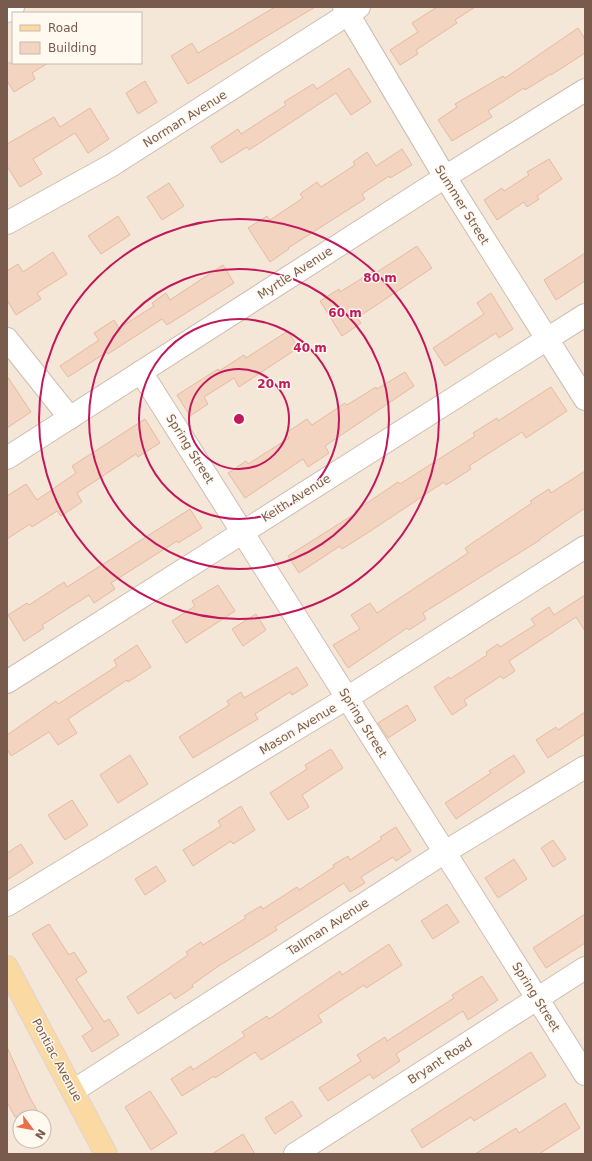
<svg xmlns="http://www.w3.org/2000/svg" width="592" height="1161" viewBox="0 0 592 1161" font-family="'DejaVu Sans',sans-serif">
<rect width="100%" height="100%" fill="#fdf5e9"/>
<path fill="#f5e7d7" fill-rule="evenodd" d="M7 7H585V1154H7ZM13 13H141V63H13ZM20 1117H44V1141H20Z"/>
<g fill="#f2d4c0" stroke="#e5baa1">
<polygon points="275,7 315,7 188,84 171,56 192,43 198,53"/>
<polygon points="437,7 475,7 455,20 457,23 416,50 418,54 400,65 390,50 418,32 412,23"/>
<polygon points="578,28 585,39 585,53 551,75 551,74 525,90 524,88 488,111 492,117 452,141 438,120 457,107 455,104 503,76 505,78"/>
<polygon points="7,63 48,63 32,73 35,79 14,92 7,81"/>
<polygon points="349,68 371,102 351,115 336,93 249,150 247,147 221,163 211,147 238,129 241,134 286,105 284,102 313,84 317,89"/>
<polygon points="145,81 157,102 138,114 126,93"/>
<polygon points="90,108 109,139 88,153 75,133 33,159 42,174 20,187 7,166 7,144 54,117 60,127"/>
<polygon points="402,149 412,165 390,178 389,176 362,194 365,199 288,248 289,249 270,262 248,228 267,216 270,220 303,198 300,194 317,182 321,187 355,165 353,162 367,152 376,166"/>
<polygon points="549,159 562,179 537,196 539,199 527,207 524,202 497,220 484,200 502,188 504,191 529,175 527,172"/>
<polygon points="169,183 184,206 162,220 147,197"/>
<polygon points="118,216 130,235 101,254 88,236"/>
<polygon points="417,246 432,268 357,318 361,323 342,336 320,301 339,289 340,292 372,272 374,274"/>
<polygon points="53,252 67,274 37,293 41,299 16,315 7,300 7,271 18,264 23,272"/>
<polygon points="585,253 585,281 556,300 544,280"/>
<polygon points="223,265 234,283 167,325 162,319 108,354 107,352 68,377 60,366 99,340 94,333 114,320 119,328 154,306 152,303 166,293 170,300"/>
<polygon points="491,293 513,329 499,338 496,333 445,366 433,348 484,314 477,303"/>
<polygon points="288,331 298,348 239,387 234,378 204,397 208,404 190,416 177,395 218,369 219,371 244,355 246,358"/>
<polygon points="405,372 414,386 325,446 329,453 308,467 303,459 245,498 228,473 246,461 248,464 289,438 286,433 307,419 312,425 345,403 347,405 376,387 377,389"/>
<polygon points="7,376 31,412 7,428"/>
<polygon points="551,387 567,411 526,438 522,432 469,466 471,469 446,485 444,482 369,532 342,549 340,546 299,573 288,556 356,513 355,511 398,482 400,484 475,436 473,433 497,418 498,421"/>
<polygon points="145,419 160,443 138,457 136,454 77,493 82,502 61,516 57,511 32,527 30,524 7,539 7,496 26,484 37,500 76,473 72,466"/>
<polygon points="585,471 585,508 540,539 540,540 423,613 426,619 409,630 407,628 348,668 333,645 360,629 351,615 370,603 377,613 468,553 465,548 532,503 530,501 549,489 551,493"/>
<polygon points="190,509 202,528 178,543 177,541 111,583 115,589 94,603 89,595 42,625 44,628 24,641 8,615 27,603 29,605 64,582 67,587"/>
<polygon points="218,585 235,611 186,643 172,621 195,606 192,601"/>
<polygon points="585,595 585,631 576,617 509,661 515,671 503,679 501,676 464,700 467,705 452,715 434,687 449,677 450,679 487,655 486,652 498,644 500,647 535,625 531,619 549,607 554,615"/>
<polygon points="256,614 266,630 243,646 232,629"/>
<polygon points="137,645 151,667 128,682 127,680 68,719 77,733 58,745 49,732 11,756 7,749 7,735 56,701 58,704 117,666 114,660"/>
<polygon points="297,667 308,685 292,695 290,692 255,714 258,719 193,758 179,737 229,705 227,701 241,692 244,698"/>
<polygon points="407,705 416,720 388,738 378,723"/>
<polygon points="585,712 585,734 548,758 536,740 556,727 558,730"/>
<polygon points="331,749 343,768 302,795 309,807 288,820 270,793 307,769 305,765"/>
<polygon points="130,755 148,784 118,803 100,775"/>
<polygon points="514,755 525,772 456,819 445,803 491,773 489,771"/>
<polygon points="72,800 88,825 65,840 48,815"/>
<polygon points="241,806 255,830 233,844 231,841 193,866 183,850 221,826 218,821"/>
<polygon points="396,827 411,851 396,861 393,857 361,877 365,883 350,892 344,883 275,927 277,930 217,967 192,985 193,987 175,999 171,993 138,1014 127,997 188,955 186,952 201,942 203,945 246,918 244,916 261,906 263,909 297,887 299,890 334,867 333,865 348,856 350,860 382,839 380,837"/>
<polygon points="553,840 566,859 553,867 541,848"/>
<polygon points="21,844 33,863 7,880 7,853"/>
<polygon points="514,859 527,879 498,898 485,878"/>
<polygon points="156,866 166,881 145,895 135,879"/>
<polygon points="447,904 459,922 433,939 421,921"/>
<polygon points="585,914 585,943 546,968 533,948"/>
<polygon points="49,924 69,955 74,952 87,972 76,979 104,1022 109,1019 119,1035 92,1052 82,1036 93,1029 32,934"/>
<polygon points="389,944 402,965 366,988 364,985 318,1015 322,1022 261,1060 255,1052 215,1078 214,1076 182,1096 171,1079 191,1066 193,1070 245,1036 242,1032 267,1016 269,1019 340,971 342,975"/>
<polygon points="482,976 498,1000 468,1020 463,1011 396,1054 400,1061 373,1079 370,1074 328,1101 319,1088 361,1061 357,1055 385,1037 387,1041 454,998 452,995"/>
<polygon points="7,1047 30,1098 41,1117 15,1117 7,1102"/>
<polygon points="531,1052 546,1076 474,1121 471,1117 422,1148 411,1130"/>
<polygon points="150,1091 177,1133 151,1150 125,1107"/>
<polygon points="292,1101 302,1116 275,1134 265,1118"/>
<polygon points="565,1103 580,1128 539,1154 475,1154 516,1128 519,1133"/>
<polygon points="243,1134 255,1154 212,1154"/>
</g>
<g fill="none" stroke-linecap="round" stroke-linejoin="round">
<g stroke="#cfbdae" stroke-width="24">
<g id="minor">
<polyline points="344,7 445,177 585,399"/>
<polyline points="7,11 13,7"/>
<polyline points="7,223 112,165 359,7"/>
<polyline points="7,339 70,418"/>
<polyline points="141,372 585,1074"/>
<polyline points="7,458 445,177 585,90"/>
<polyline points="7,682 585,315"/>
<polyline points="7,905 347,698 585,547"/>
<polyline points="73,1091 445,852 585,767"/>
<polyline points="295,1154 585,968"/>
</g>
</g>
<g stroke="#dcd4d0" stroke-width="24">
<polyline id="major" points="7,967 106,1154"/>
</g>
<use href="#minor" stroke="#fff" stroke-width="22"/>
<use href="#major" stroke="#fbd9a2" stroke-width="22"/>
</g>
<g fill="none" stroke="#c2185b" stroke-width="2">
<circle cx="239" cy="419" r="50"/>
<circle cx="239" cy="419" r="100"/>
<circle cx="239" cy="419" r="150"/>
<circle cx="239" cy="419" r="200"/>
</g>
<g text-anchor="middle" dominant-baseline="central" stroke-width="3" stroke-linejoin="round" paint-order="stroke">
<g font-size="12" fill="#785b4c" stroke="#fff9f0">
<text transform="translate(185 119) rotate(-32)">Norman Avenue</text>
<text transform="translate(462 205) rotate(58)">Summer Street</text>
<text transform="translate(295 273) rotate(-33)">Myrtle Avenue</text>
<text transform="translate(190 449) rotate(58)">Spring Street</text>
<text transform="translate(296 498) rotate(-32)">Keith Avenue</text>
<text transform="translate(363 723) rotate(58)">Spring Street</text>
<text transform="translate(298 729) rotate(-31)">Mason Avenue</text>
<text transform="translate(328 927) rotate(-33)">Tallman Avenue</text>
<text transform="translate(536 997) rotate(58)">Spring Street</text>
<text transform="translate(57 1060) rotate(62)">Pontiac Avenue</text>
<text transform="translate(440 1061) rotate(-33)">Bryant Road</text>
</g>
</g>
<circle cx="239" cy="419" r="6" fill="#c2185b" stroke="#fff9f0" stroke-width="2"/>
<g font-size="12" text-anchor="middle" font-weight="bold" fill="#c2185b" stroke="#fff9f0" stroke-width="3" stroke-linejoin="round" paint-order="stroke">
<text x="380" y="282">80 m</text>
<text x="345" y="317">60 m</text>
<text x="310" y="352">40 m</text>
<text x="274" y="388">20 m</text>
</g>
<rect width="592" height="1161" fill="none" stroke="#785b4c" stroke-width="16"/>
<rect x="12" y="12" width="130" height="52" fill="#fff9f0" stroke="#c9baae"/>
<rect x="20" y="25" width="20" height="6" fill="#fbd9a2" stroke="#c9baae"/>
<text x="48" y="32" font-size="12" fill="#785b4c">Road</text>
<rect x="20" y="42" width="20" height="12" fill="#f2d4c0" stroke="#c9baae"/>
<text x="48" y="52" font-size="12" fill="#785b4c">Building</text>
<g transform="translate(32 1129) rotate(122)"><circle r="19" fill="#fff9f0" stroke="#c9baae"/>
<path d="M0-3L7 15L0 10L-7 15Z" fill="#e76f4e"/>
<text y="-6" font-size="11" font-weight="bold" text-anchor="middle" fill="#785b4c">N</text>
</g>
</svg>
